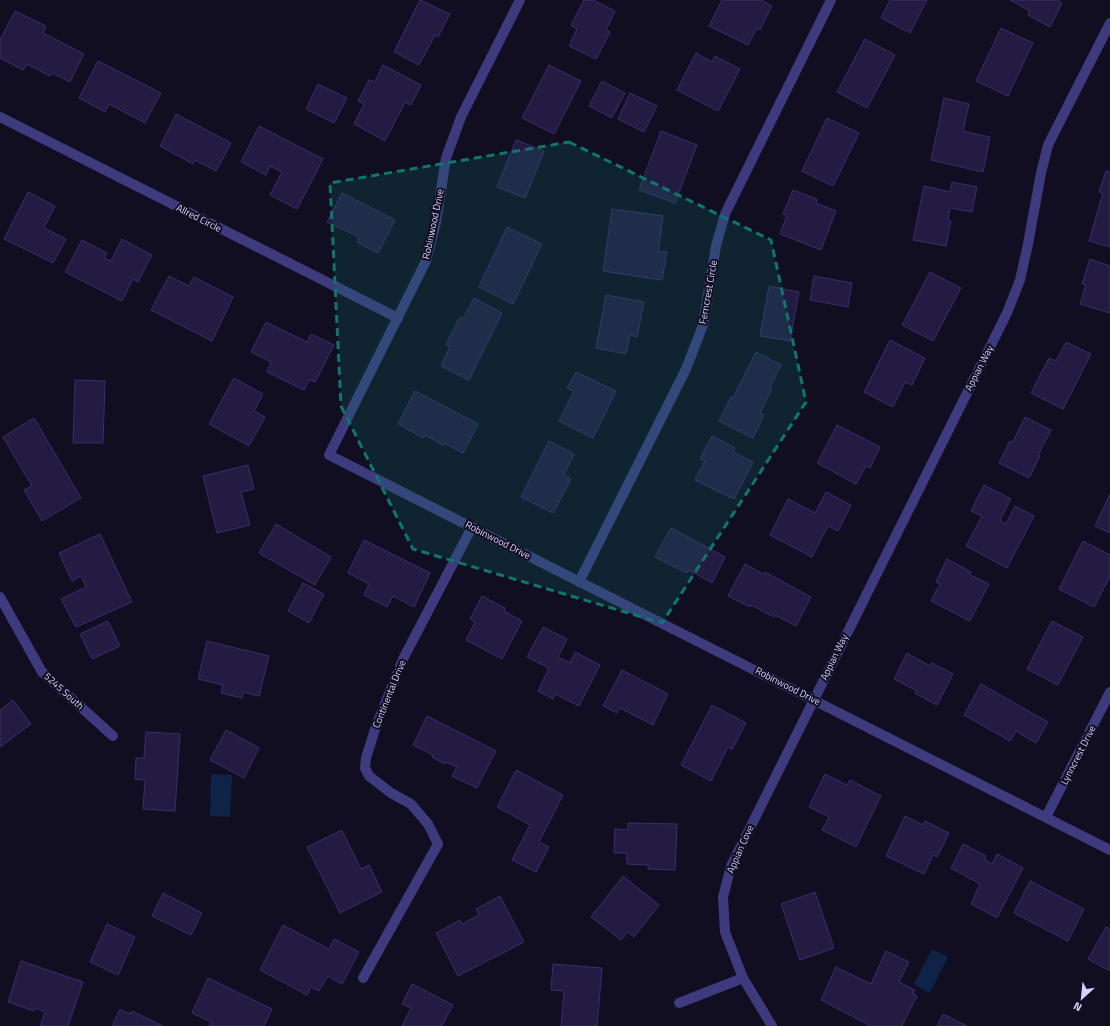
<svg xmlns="http://www.w3.org/2000/svg" width="1110" height="1026" viewBox="0 0 1110 1026" font-family="'Titillium Web',sans-serif">
<rect width="100%" height="100%" fill="#110e21"/>
<g fill="#0e2345">
<polygon points="211,774 232,775 230,817 210,816"/>
<polygon points="932,949 948,957 930,993 914,984"/>
</g>
<g fill="#231b41" stroke="#3a2e6c">
<polygon points="420,0 450,14 438,37 435,35 419,65 394,52"/>
<polygon points="584,0 593,0 615,11 606,30 610,32 596,59 569,46 577,29 571,25"/>
<polygon points="722,0 761,0 772,6 760,30 757,28 748,45 709,26"/>
<polygon points="890,0 927,0 910,33 881,18"/>
<polygon points="1010,0 1057,0 1062,3 1050,27 1028,15 1030,11"/>
<polygon points="15,11 46,26 43,33 84,54 70,82 52,73 50,76 27,64 23,70 0,58 0,40"/>
<polygon points="1001,28 1033,43 1008,96 976,81"/>
<polygon points="865,39 895,55 867,108 837,92"/>
<polygon points="696,53 712,62 715,56 740,69 718,111 677,90"/>
<polygon points="98,61 161,93 145,123 109,104 105,112 79,98"/>
<polygon points="383,65 421,85 411,105 405,102 385,141 354,124 364,104 358,101 369,80 375,82"/>
<polygon points="549,65 581,81 554,134 522,118"/>
<polygon points="602,81 625,93 612,118 589,106"/>
<polygon points="318,84 347,98 334,123 306,109"/>
<polygon points="630,93 657,106 644,132 618,119"/>
<polygon points="944,98 969,104 963,131 990,137 983,172 931,160"/>
<polygon points="176,114 231,143 216,171 195,160 193,164 160,146"/>
<polygon points="827,118 859,133 833,186 802,171"/>
<polygon points="259,126 323,159 297,209 270,195 282,172 270,166 266,175 241,162"/>
<polygon points="661,131 697,145 675,203 639,190"/>
<polygon points="516,140 544,151 525,198 497,187"/>
<polygon points="1106,171 1110,172 1110,247 1089,241 1103,193 1099,192"/>
<polygon points="952,182 977,187 972,212 950,208 948,220 951,221 946,246 913,240 924,186 950,192"/>
<polygon points="793,190 817,199 816,203 836,211 821,250 780,234 787,215 783,214"/>
<polygon points="28,192 55,206 44,228 66,239 53,263 4,239"/>
<polygon points="342,193 395,220 378,253 357,242 359,237 327,222"/>
<polygon points="612,209 663,216 658,251 667,252 662,280 603,271"/>
<polygon points="507,227 542,244 513,304 479,287"/>
<polygon points="122,239 152,255 138,282 133,279 122,301 65,272 82,240 107,253 104,258 111,261"/>
<polygon points="1090,259 1110,266 1110,313 1080,304 1086,285 1082,284"/>
<polygon points="930,272 961,288 933,341 902,325"/>
<polygon points="169,276 189,286 194,277 233,297 212,341 151,310"/>
<polygon points="814,276 852,283 848,307 810,300"/>
<polygon points="769,286 799,292 790,341 760,336"/>
<polygon points="606,295 644,302 637,337 630,335 626,354 596,348"/>
<polygon points="474,298 502,313 469,380 441,366 450,347 446,345 460,317 463,319"/>
<polygon points="266,322 307,342 311,334 334,345 315,382 309,380 304,390 267,372 271,362 251,352"/>
<polygon points="890,340 925,358 912,385 905,382 893,407 864,392"/>
<polygon points="1066,342 1091,354 1063,409 1031,393 1049,358 1056,361"/>
<polygon points="756,352 781,365 770,387 772,388 760,413 764,415 753,438 719,421 731,397 733,398"/>
<polygon points="576,372 616,391 593,438 559,421 574,391 567,388"/>
<polygon points="234,378 263,394 254,411 265,417 249,446 209,424"/>
<polygon points="75,380 105,381 103,443 73,443"/>
<polygon points="415,391 478,424 463,453 444,443 443,445 425,435 423,438 398,424"/>
<polygon points="1025,417 1051,430 1038,455 1040,456 1029,478 999,463 1010,441 1013,442"/>
<polygon points="34,418 81,498 42,521 24,490 32,486 3,437"/>
<polygon points="837,425 880,447 870,468 866,466 856,484 817,463"/>
<polygon points="712,436 735,448 733,452 753,462 734,499 695,480 705,461 700,459"/>
<polygon points="549,441 574,454 564,475 571,479 553,513 521,497"/>
<polygon points="248,465 254,489 241,492 250,525 217,533 203,476"/>
<polygon points="984,485 1011,499 1000,520 1006,524 1015,506 1034,516 1007,568 966,546 982,516 971,511"/>
<polygon points="826,492 851,505 838,531 828,526 812,557 770,535 788,499 815,513"/>
<polygon points="1110,494 1110,533 1095,526"/>
<polygon points="276,524 331,557 315,585 259,553"/>
<polygon points="671,528 725,557 712,583 689,570 687,573 655,557"/>
<polygon points="100,534 132,602 76,627 61,599 86,587 81,576 72,581 59,553"/>
<polygon points="364,540 430,573 414,607 393,596 387,607 364,595 369,584 348,573"/>
<polygon points="1083,541 1110,555 1110,576 1094,607 1059,589"/>
<polygon points="947,559 971,572 970,575 989,584 970,621 931,601 940,584 936,582"/>
<polygon points="745,564 763,574 765,572 811,597 796,626 775,615 774,617 751,605 750,607 728,596"/>
<polygon points="303,583 324,594 309,623 288,611"/>
<polygon points="482,596 505,608 504,611 522,621 502,659 466,640 475,622 470,619"/>
<polygon points="108,621 120,646 92,659 80,634"/>
<polygon points="1052,621 1083,637 1058,685 1027,669"/>
<polygon points="543,627 567,639 558,657 570,663 575,652 600,665 579,706 555,694 553,699 538,691 549,668 527,657"/>
<polygon points="207,641 269,656 259,696 243,692 242,698 221,693 223,685 198,679"/>
<polygon points="907,653 930,666 932,663 953,674 937,705 915,693 917,691 894,679"/>
<polygon points="622,670 668,694 653,725 620,708 617,713 603,706"/>
<polygon points="981,684 1048,722 1036,743 1016,731 1010,741 964,715"/>
<polygon points="13,700 31,724 0,747 0,710"/>
<polygon points="712,705 746,723 732,750 728,747 711,781 681,765"/>
<polygon points="427,716 496,751 477,788 452,776 457,767 446,762 445,764 432,757 433,755 413,745"/>
<polygon points="226,730 259,748 244,778 210,760"/>
<polygon points="146,732 180,734 175,811 143,809 145,780 135,779 136,758 144,758"/>
<polygon points="516,770 563,795 539,842 549,847 536,872 512,860 530,825 497,807"/>
<polygon points="825,774 847,785 850,780 881,796 856,847 822,830 829,817 809,807"/>
<polygon points="905,816 923,825 925,821 949,833 937,857 933,855 924,874 886,856"/>
<polygon points="628,823 677,824 675,870 648,869 648,865 627,864 627,853 614,853 615,829 628,830"/>
<polygon points="342,830 361,869 369,865 382,892 340,913 307,847"/>
<polygon points="963,844 986,856 984,859 992,864 997,854 1023,868 997,918 971,904 980,884 951,868"/>
<polygon points="623,876 659,905 634,937 628,932 621,940 591,917"/>
<polygon points="1030,881 1084,909 1068,941 1014,913"/>
<polygon points="815,892 834,948 800,960 781,904"/>
<polygon points="163,893 202,913 191,935 152,916"/>
<polygon points="500,896 524,942 458,976 436,933 460,920 462,924 479,915 476,909"/>
<polygon points="107,924 135,937 118,975 90,962"/>
<polygon points="283,925 329,949 334,939 359,952 342,984 328,976 319,991 311,987 307,995 260,970"/>
<polygon points="1106,927 1110,929 1110,971 1088,959"/>
<polygon points="886,951 909,962 899,982 915,990 913,994 917,996 902,1026 869,1026 869,1025 821,1000 836,967 871,984"/>
<polygon points="21,961 83,982 68,1026 40,1026 45,1012 35,1008 34,1011 8,1002"/>
<polygon points="553,964 602,968 597,1026 561,1026 564,991 551,990"/>
<polygon points="208,978 272,1009 264,1026 209,1026 211,1022 192,1013"/>
<polygon points="412,984 453,1005 442,1026 402,1026 411,1008 402,1004"/>
<polygon points="120,1009 130,1014 132,1011 163,1026 112,1026"/>
<polygon points="943,1014 967,1026 937,1026"/>
</g>
<g fill="none" stroke-linecap="round" stroke-linejoin="round">
<g stroke="#3d3b7e" stroke-width="10">
<polyline points="363,978 438,844"/>
<polyline points="679,1003 743,978"/>
</g>
<g stroke="#3d3b7e" stroke-width="10">
<polyline points="520,0 461,117 446,158 436,222 426,261 329,455 1110,850"/>
<polyline points="0,117 398,318"/>
<polyline points="579,582 686,369 703,325 716,246 725,214 831,0"/>
<polyline points="0,597 42,672 113,736"/>
<polyline points="1046,817 1110,692"/>
<polyline points="438,844 428,824 411,804 391,793 369,776 365,768 366,758 376,726 403,659 472,527"/>
<polyline points="772,1026 743,978 725,932 723,897 731,866 1007,313 1020,280 1028,244 1041,173 1048,145 1110,23"/>
</g>
</g>
<path fill="#0f766e" fill-opacity="0.2" stroke="#0f766e" stroke-width="3" stroke-dasharray="8 5" stroke-linejoin="round" d="M569 142 771 240 806 402 662 623 413 549 341 406 330 183Z"/>
<g text-anchor="middle" dominant-baseline="central" stroke-width="4" stroke-linejoin="round" paint-order="stroke">
<g font-size="10" fill="#d5d0fd" stroke="#110e21">
<text transform="translate(199 218) rotate(27)">Allred Circle</text>
<text transform="translate(433 224) rotate(-78)">Robinwood Drive</text>
<text transform="translate(708 292) rotate(-80)">Ferncrest Circle</text>
<text transform="translate(979 368) rotate(-63)">Appian Way</text>
<text transform="translate(498 540) rotate(27)">Robinwood Drive</text>
<text transform="translate(834 657) rotate(-64)">Appian Way</text>
<text transform="translate(788 686) rotate(27)">Robinwood Drive</text>
<text transform="translate(64 691) rotate(42)">5245 South</text>
<text transform="translate(389 694) rotate(-68)">Continental Drive</text>
<text transform="translate(1078 755) rotate(-63)">Lynncrest Drive</text>
<text transform="translate(740 849) rotate(-66)">Appian Cove</text>
</g>
</g>
<g transform="translate(1082 998) rotate(207)" stroke="#110e21" stroke-width="3" paint-order="stroke">
<path d="M0-3L7 15L0 10L-7 15Z" fill="#d5d0fd"/>
<text y="-6" font-size="11" font-weight="bold" text-anchor="middle" fill="#d5d0fd">N</text>
</g>
</svg>
